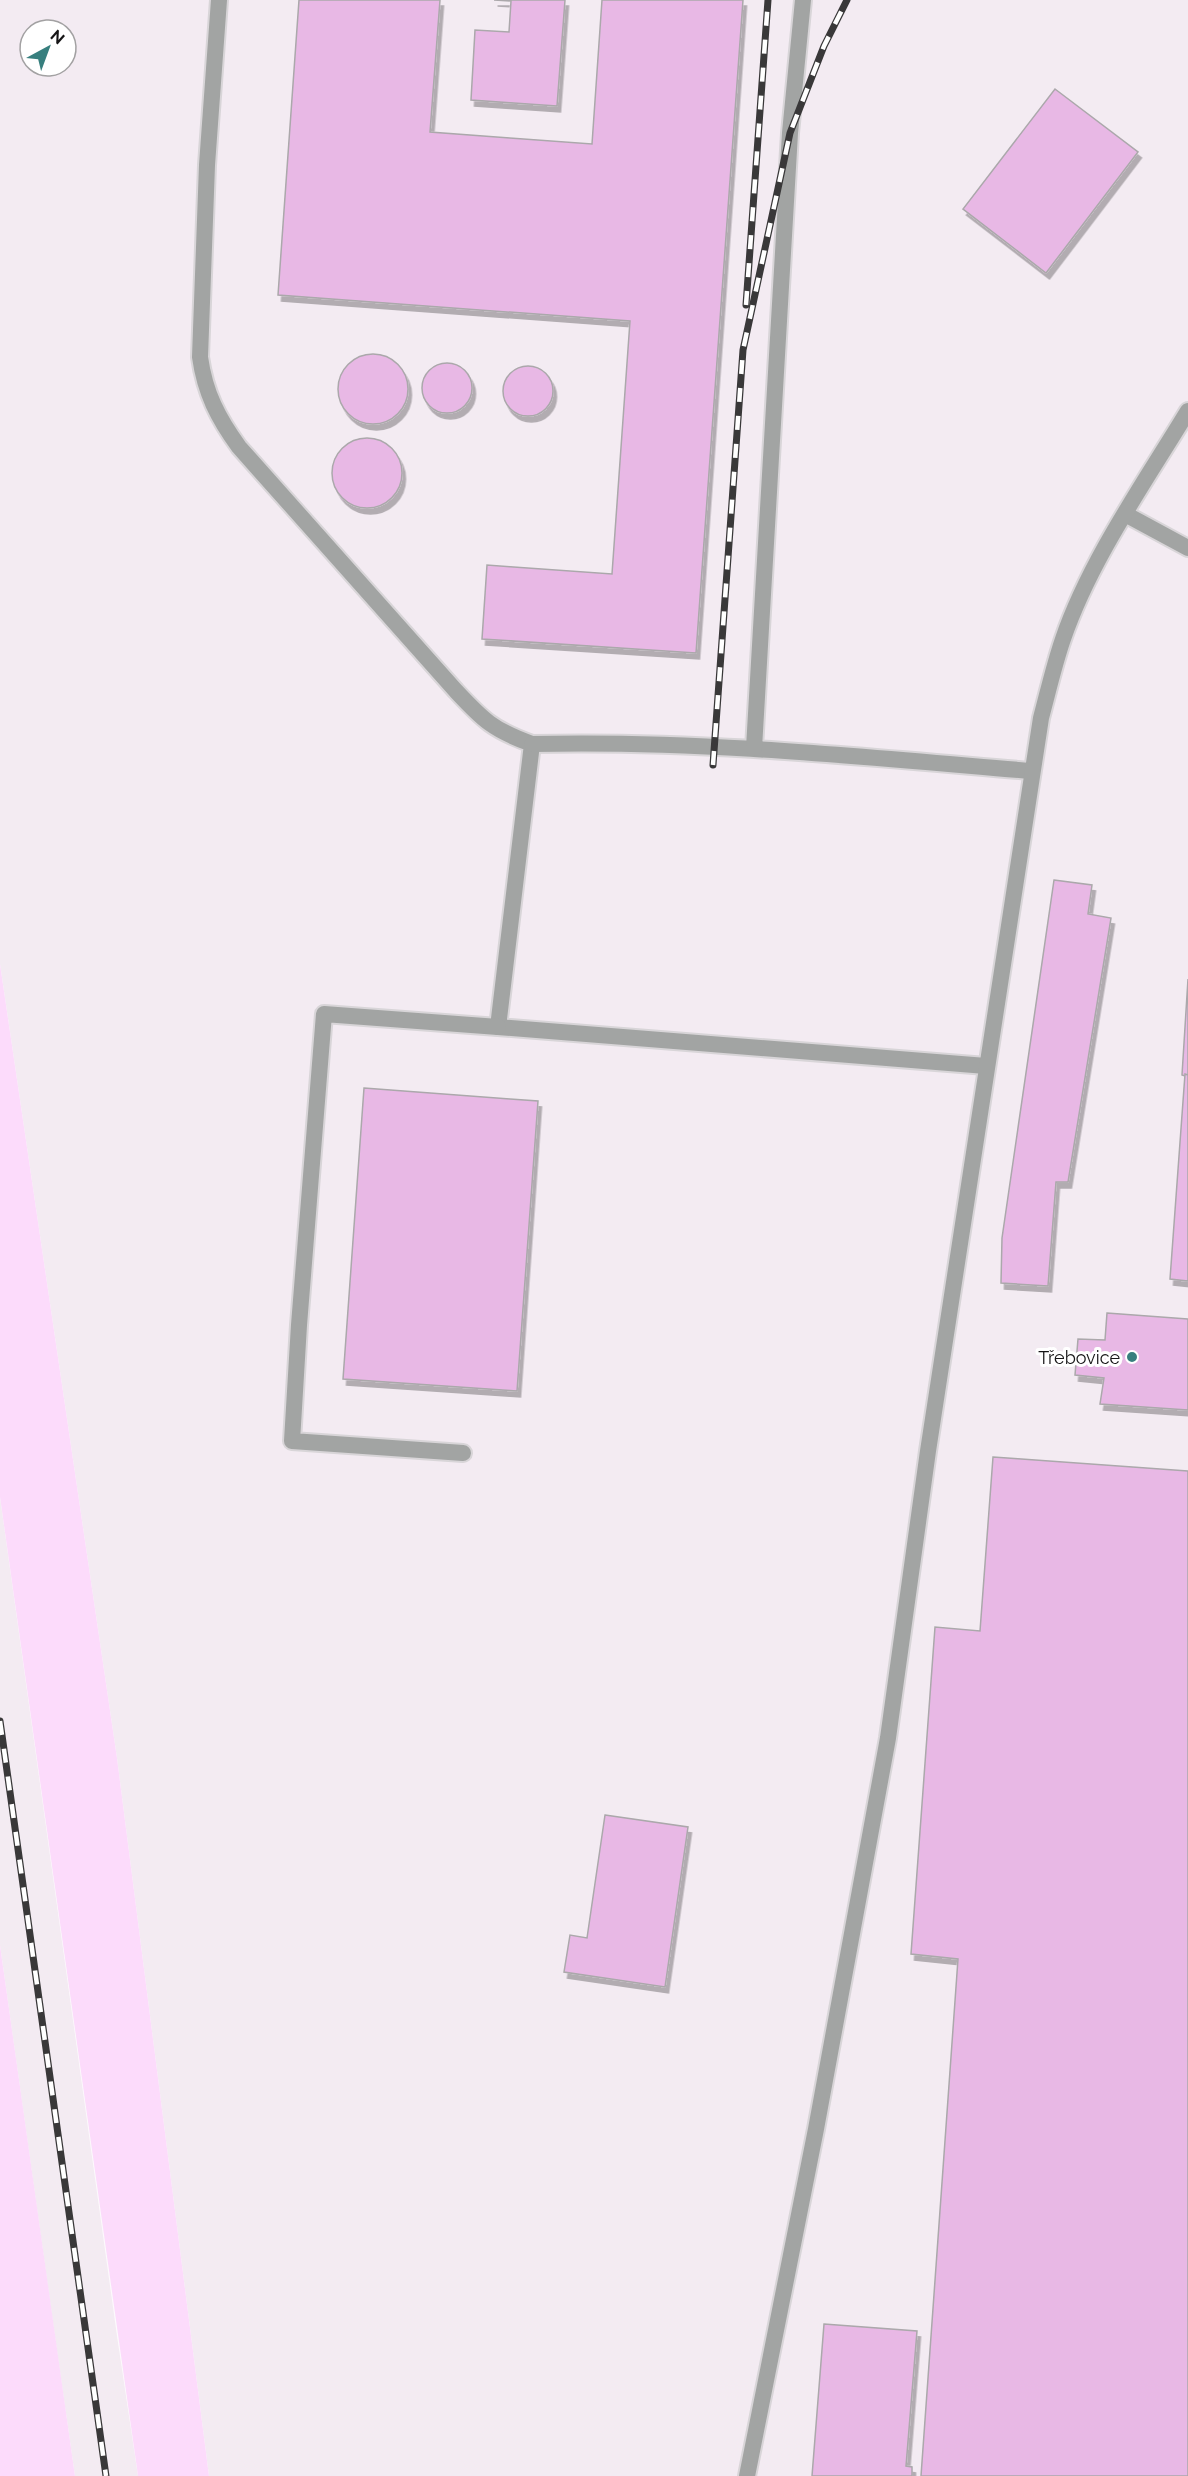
<svg xmlns="http://www.w3.org/2000/svg" width="1188" height="2476" viewBox="0 0 1188 2476" font-family="Raleway,sans-serif">
<defs>
<filter id="shadow"><feDropShadow dx="3.5" dy="6" stdDeviation="0" flood-color="#0004"/></filter>
</defs>
<rect width="100%" height="100%" fill="#fdfafd"/>
<g fill="#f3ebf2" fill-rule="evenodd">
<path d="M0 0H1188V2476H209L117 1758 0 964ZM30 30H66V66H30Z"/>
<polygon points="0,1497 117,2336 138,2476 75,2476 56,2344 0,1945"/>
</g>
<g fill="#fcdbfb">
<polygon points="0,964 117,1758 209,2476 138,2476 0,1497"/>
<polygon points="0,1945 75,2476 0,2476"/>
</g>
<g fill="#e8b8e5" stroke="#aba8ab" stroke-width="1.5" filter="url(#shadow)">
<polygon points="299,0 440,0 430,132 592,144 602,0 743,0 696,653 482,639 487,565 612,574 630,321 278,295"/>
<polygon points="494,0 565,0 557,106 471,100 475,30 509,32 511,1"/>
<polygon points="1055,89 1138,152 1046,273 963,209"/>
<circle cx="373" cy="389" r="35"/>
<circle cx="447" cy="388" r="25"/>
<circle cx="528" cy="391" r="25"/>
<circle cx="367" cy="473" r="35"/>
<polygon points="1054,880 1092,885 1088,914 1111,918 1068,1182 1056,1182 1048,1286 1001,1283 1002,1238"/>
<polygon points="1188,979 1188,1075 1185,1076 1182,1075"/>
<polygon points="1185,1074 1188,1075 1188,1281 1170,1279"/>
<polygon points="364,1088 538,1101 517,1391 343,1379"/>
<polygon points="1107,1313 1188,1319 1188,1410 1100,1404 1104,1378 1075,1375 1078,1339 1105,1340"/>
<polygon points="993,1457 1188,1471 1188,2476 921,2476 958,1959 911,1954 935,1627 980,1631"/>
<polygon points="605,1815 688,1827 665,1987 564,1972 570,1935 587,1938"/>
<polygon points="824,2324 917,2331 906,2466 912,2467 912,2476 812,2476"/>
</g>
<g fill="none" stroke-linecap="round" stroke-linejoin="round">
<g stroke="#d8d5d8" stroke-width="20">
<g id="service">
<path d="M219 0 207 165 200 357C205 393 218 418 239 447L456 691C483 720 493 730 532 744L498 1027 986 1066"/>
<polyline points="1125,514 1188,548"/>
<path d="M532 744C699 740 865 757 1031 771"/>
<polyline points="754,748 790,133 803,0"/>
<polyline points="463,1453 292,1441 299,1325 324,1014 498,1027"/>
<path d="M747 2476 816 2129 888 1738 928 1451 1041 718C1048 692 1054 665 1063 639 1090 560 1145 482 1188 411"/>
</g>
</g>
<use href="#service" stroke="#a2a4a3" stroke-width="16"/>
<g stroke="#393839" stroke-width="7">
<g id="rail">
<polyline points="746,305 768,0"/>
<polyline points="713,765 743,350 790,133 824,46 847,0"/>
<polyline points="0,1721 106,2476"/>
</g>
</g>
<use href="#rail" stroke="#fff" stroke-width="4.5" stroke-dasharray="14" stroke-linecap="butt"/>
</g>
<circle fill="#377f7e" stroke="#fff" stroke-width="2" cx="1132" cy="1357" r="6"/>
<g text-anchor="middle" dominant-baseline="central" stroke-width="6" stroke-linejoin="round" paint-order="stroke">
<g font-size="18" fill="#161516" stroke="#fff" text-anchor="end">
<text x="1120" y="1357">Třebovice</text>
</g>
</g>
<g transform="translate(48 48) rotate(41)"><circle r="28" fill="#ffffff" stroke="#a2a1a2" stroke-width="1.5"/>
<path d="M0-4.5L10 22L0 15L-10 22Z" fill="#377f7e"/>
<text y="-9" font-size="16" font-weight="bold" text-anchor="middle" fill="#161516">N</text>
</g>
</svg>
